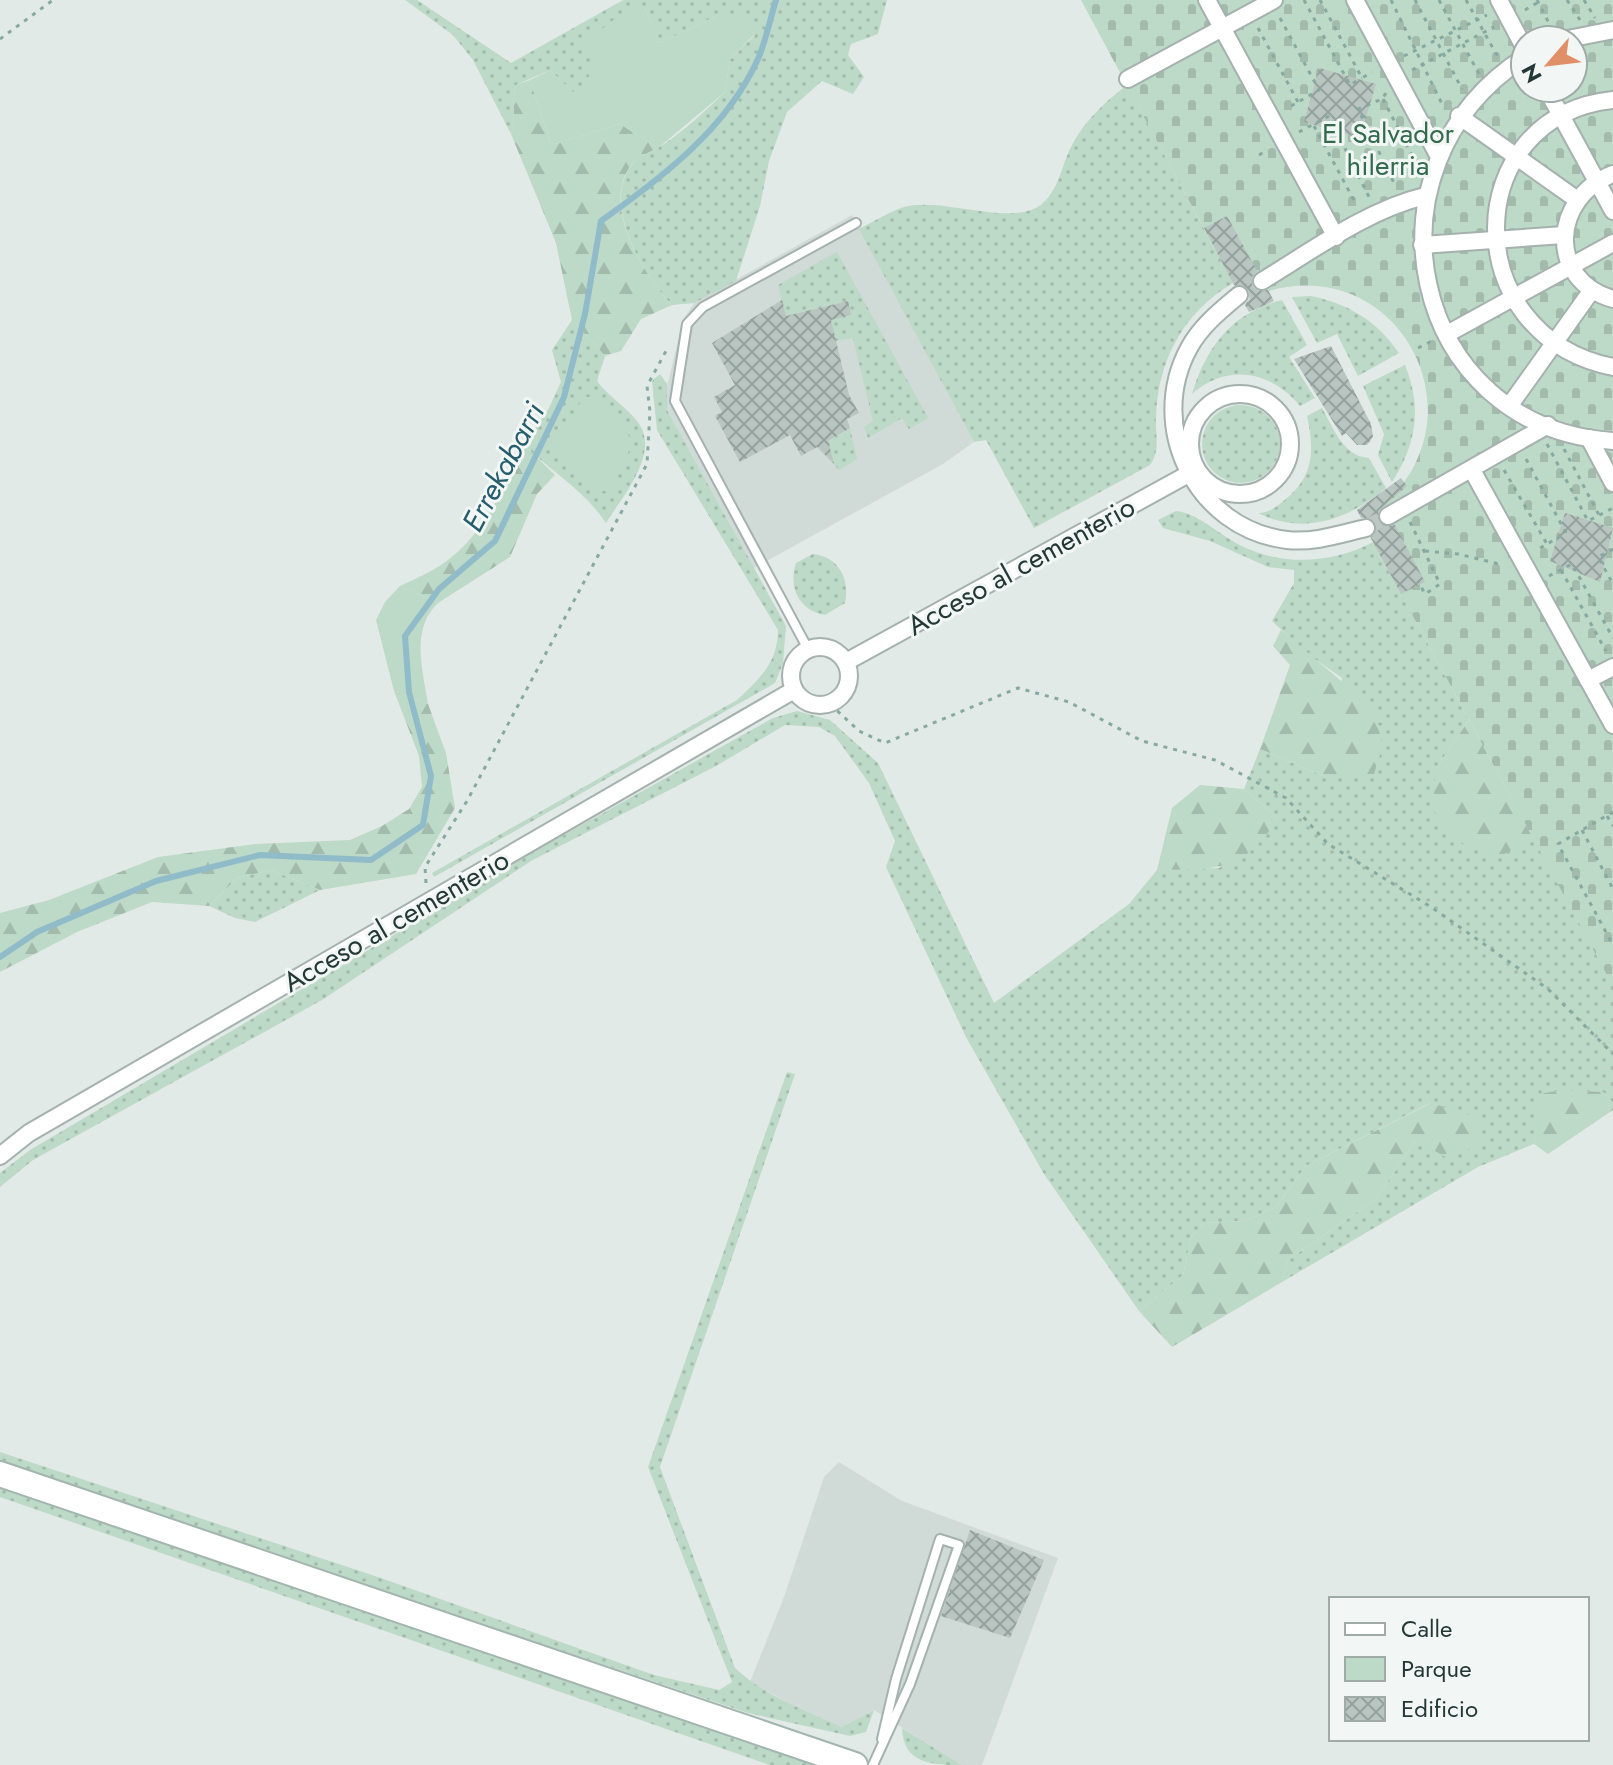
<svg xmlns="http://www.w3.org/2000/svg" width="1613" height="1765" viewBox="0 0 1613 1765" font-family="Jost,sans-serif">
<defs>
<pattern id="grass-dots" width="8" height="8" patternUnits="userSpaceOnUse" patternTransform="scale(2)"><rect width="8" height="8" fill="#bdd9c7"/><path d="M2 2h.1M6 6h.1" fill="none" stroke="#a2bbac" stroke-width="1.8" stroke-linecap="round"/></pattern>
<pattern id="forest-firs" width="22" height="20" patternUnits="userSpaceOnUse" patternTransform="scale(2)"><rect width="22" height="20" fill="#bdd9c7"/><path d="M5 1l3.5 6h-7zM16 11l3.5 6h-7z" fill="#a2bbac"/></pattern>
<pattern id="cemetery-stones" width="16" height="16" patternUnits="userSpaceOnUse" patternTransform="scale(2)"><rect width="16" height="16" fill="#bdd9c7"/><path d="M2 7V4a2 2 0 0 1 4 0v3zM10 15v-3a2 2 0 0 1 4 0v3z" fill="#a2bbac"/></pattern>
<pattern id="building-cross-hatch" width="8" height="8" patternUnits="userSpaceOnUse" patternTransform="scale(2)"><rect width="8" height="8" fill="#b8c5c0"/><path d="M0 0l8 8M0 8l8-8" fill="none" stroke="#95a19d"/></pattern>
</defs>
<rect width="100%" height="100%" fill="#e2eae7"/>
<g fill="#d0dad6">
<polygon points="852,215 974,442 943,464 754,568 667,410 665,395 683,320 694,303"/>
<polygon points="839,1462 902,1501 1058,1558 982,1765 962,1765 874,1710 842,1727 799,1709 750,1682 784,1597 824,1477"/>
</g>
<g fill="url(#grass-dots)">
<path d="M405 0H417L511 63 623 0H887L878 34 851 44 848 55 864 77 853 94 822 81 787 112 769 161 760 206 736 281 694 303 672 305C643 275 597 199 636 160 641 155 651 152 658 148 682 133 704 112 725 92L730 59 755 35 718 15 660 43 645 8 594 59 591 77 575 94 550 70 516 85C511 102 517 116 511 134L473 60 453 35Z"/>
<path d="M1127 85 1233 283C1183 313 1158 360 1156 417 1155 436 1161 449 1150 465L1034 528 986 440 974 442 859 229C873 222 889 212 904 207 942 196 1015 229 1043 203 1059 188 1061 168 1070 149 1084 121 1103 104 1127 85Z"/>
<polygon points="837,252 928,418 909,429 902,418 868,438 864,427 873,421 853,338 834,341 830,320 851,315 848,301 797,313 801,327 792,341 778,285"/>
<path d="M1311 296C1349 304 1377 321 1399 353L1358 376 1337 334 1317 343 1292 297Z"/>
<path d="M1282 300 1307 345 1289 357 1315 398 1300 406C1272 372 1228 362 1192 394 1206 347 1233 312 1282 300Z"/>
<path d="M572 320 605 356 597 381C608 396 625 406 637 421 662 452 622 497 606 523 584 490 553 473 524 445L549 408 561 382 552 350Z"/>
<path d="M1405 365C1422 407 1417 444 1392 482L1378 455 1384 434 1363 386Z"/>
<path d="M660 374 667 384V410L786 626 783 663 775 683 434 877 432 873 737 700C759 679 778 663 778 630L657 430 652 381Z"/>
<circle cx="1241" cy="444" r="39"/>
<path d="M1322 408C1334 429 1343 456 1369 458L1386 488C1349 519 1304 536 1258 513 1269 513 1278 506 1286 499 1315 475 1314 449 1307 416Z"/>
<polygon points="850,429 857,459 839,470 832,462 828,441"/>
<path d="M1176 511C1196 513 1214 530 1231 540 1274 567 1330 565 1373 542L1469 720 1435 770 1533 838 1486 750 1613 953V1103L1603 1092 1540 1094 1534 1144 1478 1167 1282 1282 1288 1260 1376 1199 1416 1140 1430 1103 1306 1166 1276 1207 1245 1221 1204 1223 1191 1237 1183 1275 1139 1311 1044 1174 966 1037 886 867 895 841 869 783 835 736 819 727 785 725 716 766 531 861 322 1000 33 1160 0 1187V1173L30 1150 546 845 773 718 797 711 830 720 878 763 994 1003 1129 904 1157 870 1219 868 1278 818 1244 789 1260 749 1326 777 1342 678 1305 652 1272 621 1294 583V570L1268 567 1210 541 1163 528 1158 520Z"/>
<path d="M813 554C839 557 850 579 845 603L825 615C799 611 788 587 796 563Z"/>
<polygon points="271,870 320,890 255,922 235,918 209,906 237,878"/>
<path d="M787 1072 795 1074 660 1467 735 1668C765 1696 805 1711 842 1727L874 1710 866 1732 850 1736 748 1713 0 1461V1452L378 1577 654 1675 719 1690 732 1682 648 1467Z"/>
<polygon points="0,1488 814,1765 770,1765 0,1497"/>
<path d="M902 1728 962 1765C932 1765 903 1764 902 1728Z"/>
</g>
<g fill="url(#forest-firs)">
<path d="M530 80 551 145 620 124 658 148C652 151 642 155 636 160 596 198 643 275 672 305L641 319 621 351 605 356 572 320 556 243 511 134C517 116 511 102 516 85Z"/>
<path d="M524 445 555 475 537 494 510 557 438 603 400 586C415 579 431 572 444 563 483 536 505 486 524 445Z"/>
<polygon points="1281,630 1372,707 1383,745 1373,777 1326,777 1260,749 1290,665 1273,646"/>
<polygon points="394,691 428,704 446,753 455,808 416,874 320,890 271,870 237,878 209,906 152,902 77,932 0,972 0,913 49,900 158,857 255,844 350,840 382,826 409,809 422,787 419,756"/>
<polygon points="1469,720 1533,838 1499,857 1462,844 1433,810 1435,770"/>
<path d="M1200 785 1244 789 1278 818C1243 873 1217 869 1157 870L1172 808Z"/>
<polygon points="1562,1090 1603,1092 1613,1103 1613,1110 1548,1154 1534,1144 1539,1094"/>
<polygon points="1431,1103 1479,1118 1479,1144 1449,1159 1416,1140 1376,1199 1288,1260 1282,1282 1172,1347 1139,1311 1183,1275 1191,1237 1204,1223 1245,1221 1276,1207 1306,1166"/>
</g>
<path fill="url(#cemetery-stones)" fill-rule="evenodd" d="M1081 0H1613V986L1362 522C1505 427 1392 229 1243 301ZM1525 40H1573V88H1525Z"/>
<g fill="#bdd9c7">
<path d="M629 8H645L660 43 718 15H741L755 34 730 59 725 92 658 148 620 124 551 145 530 80 550 70 575 94C593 75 597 65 585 42Z"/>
<path d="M593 396 615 415 633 442 610 493C585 486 562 470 553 445L583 398Z"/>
<path d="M400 586 438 603C410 629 423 670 428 704L394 691 376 620 385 602Z"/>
</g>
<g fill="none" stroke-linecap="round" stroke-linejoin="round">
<path stroke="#90bcc9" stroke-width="6" d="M0 957 37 932 156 881 260 855 371 860 423 825 431 776 409 692 405 636 439 589 495 541 564 397 585 314 601 221C662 177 726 130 758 59 766 41 770 19 776 0"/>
</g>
<g fill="url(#building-cross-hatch)">
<polygon points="1319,68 1376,84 1360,138 1304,122"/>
<polygon points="1227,216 1257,271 1252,277 1252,286 1258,291 1268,290 1274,301 1249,312 1245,305 1250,298 1248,289 1234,285 1204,228"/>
<polygon points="782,300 786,316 848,301 851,315 831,320 849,395 859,413 847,419 850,428 828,441 834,464 817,447 801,456 790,435 740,462 715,416 722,412 714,397 735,385 712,343"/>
<polygon points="1331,346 1371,424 1373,437 1367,445 1357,445 1346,433 1342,436 1294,359"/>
<polygon points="1401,478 1407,486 1379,510 1377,517 1383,526 1395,525 1425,582 1401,594 1371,538 1376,525 1370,518 1361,518 1357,510"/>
<polygon points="1565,513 1613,528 1600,582 1550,561"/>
<polygon points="970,1530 1044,1560 1010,1638 941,1616"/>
</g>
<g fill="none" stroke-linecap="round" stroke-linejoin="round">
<polyline stroke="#bcc7c3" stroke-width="16" stroke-dasharray="16 8" stroke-linecap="butt" points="1366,528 1388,516"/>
<g stroke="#a5b1ae" stroke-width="12">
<g id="lane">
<polyline points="808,649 675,401 687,324 703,307 856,223"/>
<polyline points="873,1765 910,1684 959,1545 940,1539 896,1679 882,1739"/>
</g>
</g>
<g stroke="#a5b1ae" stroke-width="20">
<g id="street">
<polyline points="1207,0 1336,237"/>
<polyline points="1355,0 1438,155"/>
<polyline points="1499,0 1525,49"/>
<polyline points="1563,40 1613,30"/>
<path d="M1525 57C1355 165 1408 428 1613 441"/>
<polyline points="1128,79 1274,0"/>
<polyline points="1546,88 1613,211"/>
<path d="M1613 100C1459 116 1455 335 1613 367"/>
<polyline points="1459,116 1576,199"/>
<path d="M1613 174C1552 197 1546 280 1613 299"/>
<polyline points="1422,245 1564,235"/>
<path d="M1262 281C1313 250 1367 210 1425 196"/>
<path d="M1239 295C1220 311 1201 326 1189 348 1146 427 1196 529 1287 540 1314 543 1340 534 1366 528"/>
<polyline points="1447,334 1613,243"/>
<circle cx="1240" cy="444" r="50"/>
<polyline points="1510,405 1592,290"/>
<polyline points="1589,438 1613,483"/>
<polyline points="1472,470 1613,725"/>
<polyline points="1388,516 1548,425"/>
<circle cx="820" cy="676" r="29"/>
<polyline points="846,662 1194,471"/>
<polyline points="1588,680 1613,667"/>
<polyline points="0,1156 29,1133 794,690"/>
</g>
</g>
<g stroke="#a2b5af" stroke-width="28">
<polyline id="secondary" points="0,1474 855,1765"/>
</g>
<g stroke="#86aaa1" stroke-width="3" stroke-dasharray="4 6" stroke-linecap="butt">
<polyline points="1304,0 1350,85 1362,78"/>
<polyline points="1320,0 1362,78 1372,72"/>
<polyline points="1391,0 1444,108"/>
<polyline points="1415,0 1462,89"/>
<polyline points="1439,0 1479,74"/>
<polyline points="1466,0 1499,59"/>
<polyline points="1537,0 1552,29"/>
<polyline points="1567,0 1580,20"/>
<polyline points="1584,0 1595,18"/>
<polyline points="1525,10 1542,0"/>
<polyline points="1280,18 1319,90 1286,109"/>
<polyline points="1258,28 1298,102"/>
<polyline points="0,39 53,0"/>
<polyline points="1404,56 1487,15"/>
<polyline points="1412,70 1494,27"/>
<polyline points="1386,93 1382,99 1358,109 1396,187"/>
<polyline points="1383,99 1418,167"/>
<polyline points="1314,126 1356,204"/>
<polyline points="1299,132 1329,116 1369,197"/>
<polyline points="1259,155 1268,150"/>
<polyline points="1418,348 1432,341"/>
<polyline points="1547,444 1588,521 1613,508"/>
<polyline points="1564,449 1599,515"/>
<polyline points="1526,459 1566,533 1535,551"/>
<polyline points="1504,470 1547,544"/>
<polyline points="1410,522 1440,584 1425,594 1418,581"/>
<polyline points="1613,549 1598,557 1613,584"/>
<polyline points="1425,551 1458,554 1503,565"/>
<polyline points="1561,570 1606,651"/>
<polyline points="1549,576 1572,564 1613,638"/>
<polyline points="830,704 859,731 885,743 1018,688 1069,702 1142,741 1215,760 1286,798 1328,844 1431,907 1548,989 1613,1054"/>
<polyline points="1613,812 1558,844 1613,945"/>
<polyline points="1607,816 1613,826"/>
<polyline points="1582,830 1613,889"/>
<polyline points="426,883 425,867 467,801 647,464 650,412 647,386 666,351 671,351"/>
</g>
<use href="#lane" stroke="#fff" stroke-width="8"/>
<use href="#street" stroke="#fff" stroke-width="16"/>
<use href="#secondary" stroke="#fff" stroke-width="24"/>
</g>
<g text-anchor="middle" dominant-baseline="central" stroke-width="6" stroke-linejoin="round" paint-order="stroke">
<g font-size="28" fill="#336b4d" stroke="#f2f7f5">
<text x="1388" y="133">El Salvador<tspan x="1388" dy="32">hilerria</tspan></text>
</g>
<g font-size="28" fill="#243935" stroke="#f2f7f5">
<text transform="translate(1021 566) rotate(-29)">Acceso al cementerio</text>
<text transform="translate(396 921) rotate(-30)">Acceso al cementerio</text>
</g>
<g font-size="30" font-style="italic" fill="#255d6e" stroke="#f2f7f5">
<text transform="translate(503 467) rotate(-62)">Errekabarri</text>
</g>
</g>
<rect x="1329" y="1597" width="260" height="144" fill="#f2f7f5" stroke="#a0aba8" stroke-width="2"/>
<rect x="1345" y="1623" width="40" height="12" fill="#ffffff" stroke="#a0aba8" stroke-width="2"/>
<text x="1401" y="1637" font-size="24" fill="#243935">Calle</text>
<rect x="1345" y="1657" width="40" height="24" fill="#bdd9c7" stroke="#a0aba8" stroke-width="2"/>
<text x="1401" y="1677" font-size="24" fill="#243935">Parque</text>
<rect x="1345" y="1697" width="40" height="24" fill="url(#building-cross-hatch)" stroke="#a0aba8" stroke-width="2"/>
<text x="1401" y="1717" font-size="24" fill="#243935">Edificio</text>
<g transform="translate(1549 64) rotate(242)"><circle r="38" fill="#f2f7f5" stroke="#a0aba8" stroke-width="2"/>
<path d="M0-6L14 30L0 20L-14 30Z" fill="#e18f69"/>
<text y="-12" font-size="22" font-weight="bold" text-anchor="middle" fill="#243935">N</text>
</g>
</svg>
